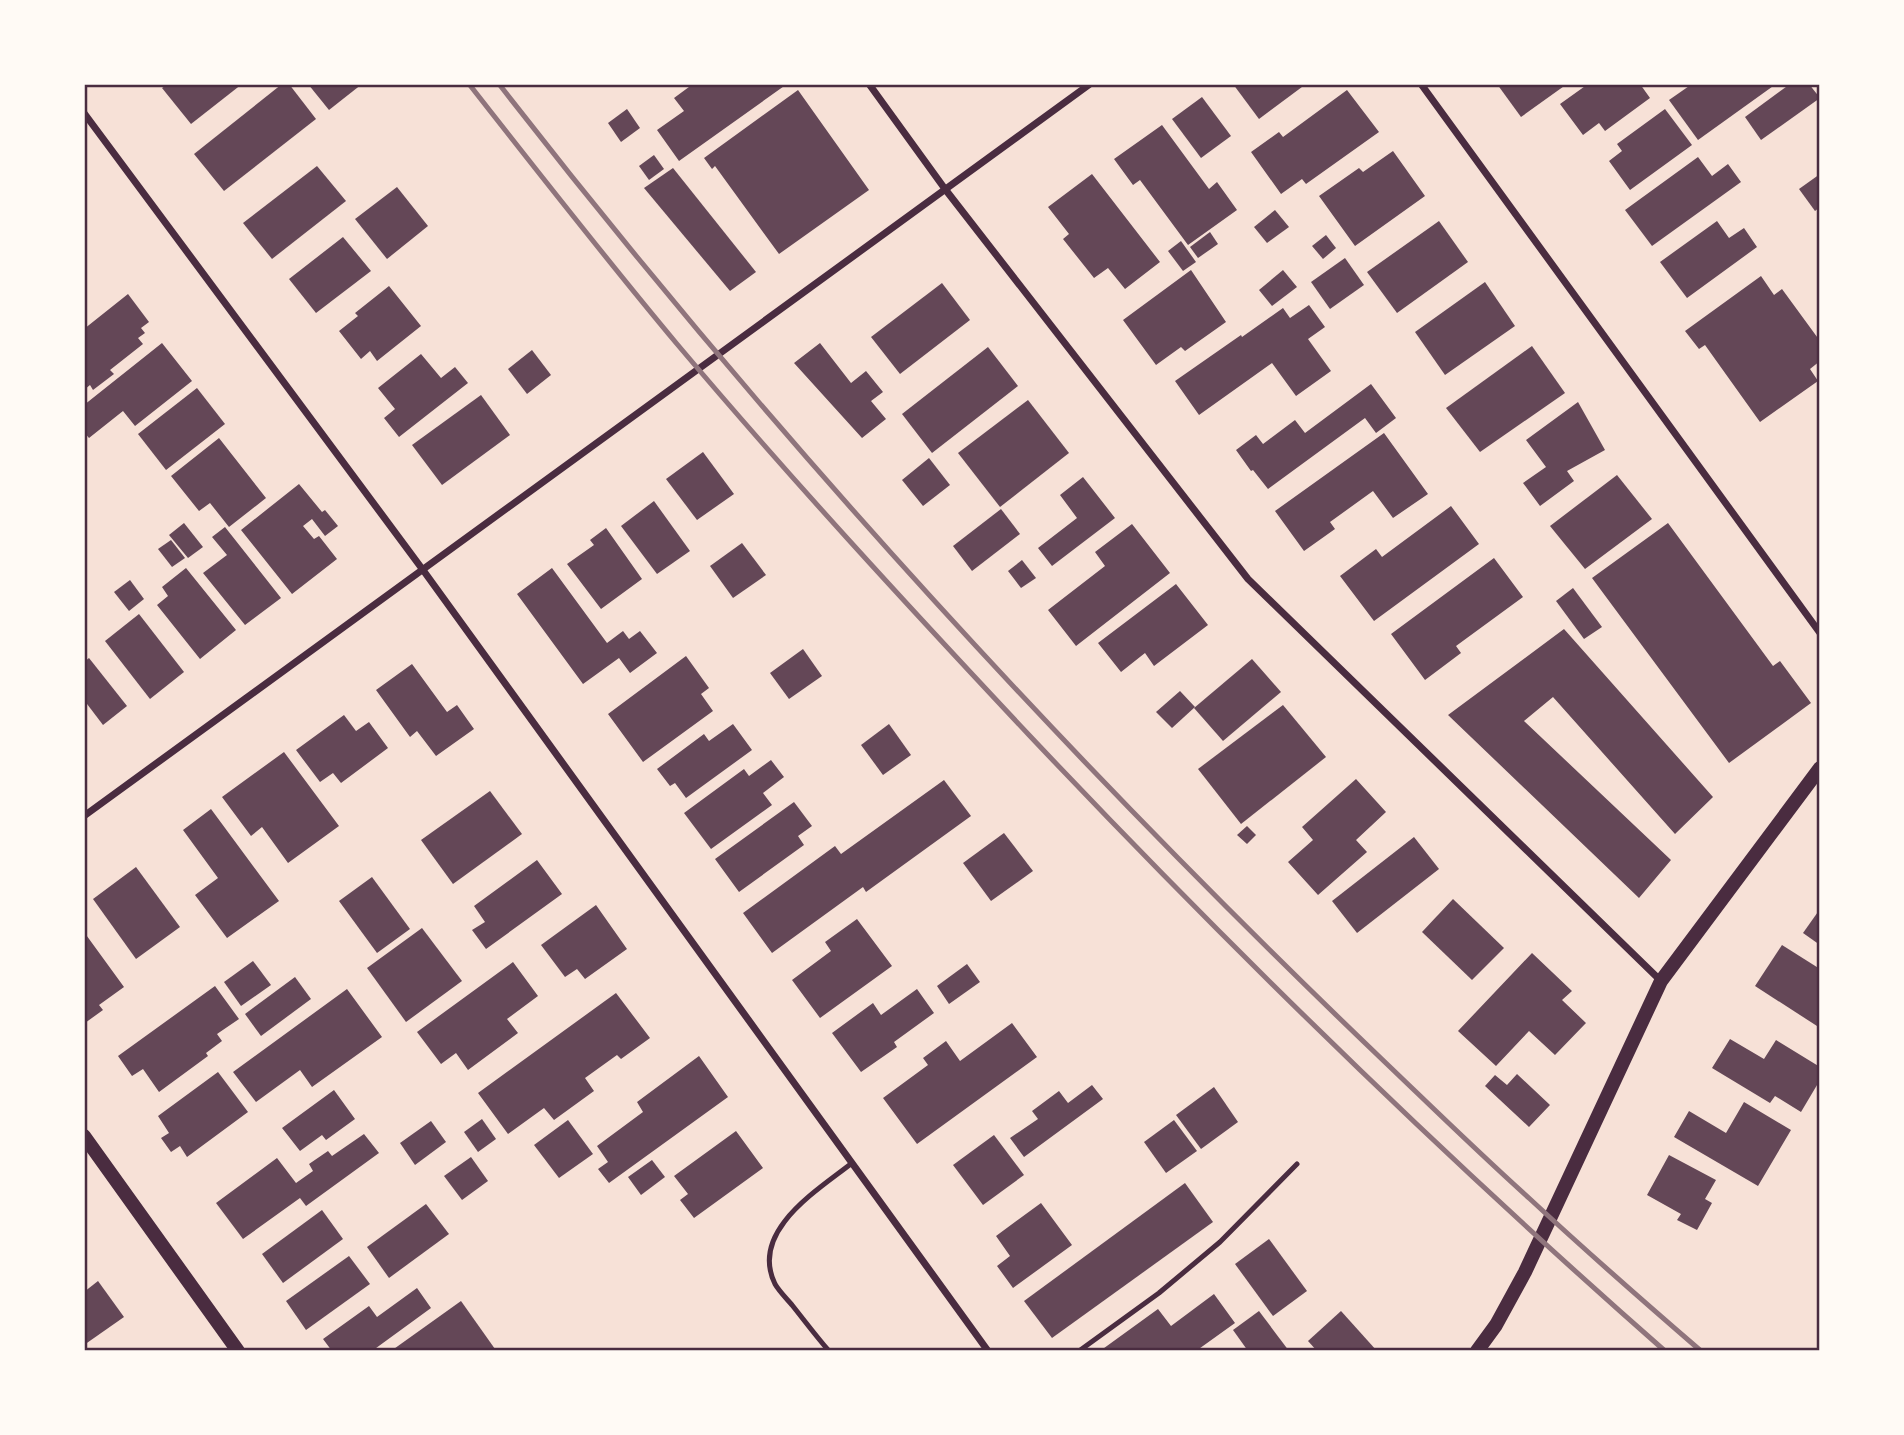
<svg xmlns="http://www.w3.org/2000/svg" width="1904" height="1435" viewBox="0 0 1904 1435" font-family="Quicksand,sans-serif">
<rect width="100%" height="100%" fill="#f7e1d7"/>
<g fill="#644757">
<polygon points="168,84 242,84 191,124 162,88"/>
<polygon points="282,84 289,84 316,119 224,191 194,154"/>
<polygon points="308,84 362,84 329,110"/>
<polygon points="693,84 787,84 679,161 657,130 684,111 674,98"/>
<polygon points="1233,84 1306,84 1259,119"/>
<polygon points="1497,84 1567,84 1521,117"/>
<polygon points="1588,84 1640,84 1650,98 1605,131 1599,123 1583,135 1560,104"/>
<polygon points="1692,84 1776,84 1698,140 1669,100"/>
<polygon points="1790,84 1809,84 1820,98 1761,140 1745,117"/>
<polygon points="798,90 869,190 779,254 715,166 712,169 704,158"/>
<polygon points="1347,90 1379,132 1306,184 1302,179 1281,194 1251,152 1279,132 1283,137"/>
<polygon points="1202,97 1231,136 1201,158 1172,119"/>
<polygon points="627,109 640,128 621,142 608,123"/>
<polygon points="1665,109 1692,145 1630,190 1609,161 1622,151 1617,144"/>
<polygon points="1162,125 1209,189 1217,182 1237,210 1188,245 1140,180 1133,185 1114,159"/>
<polygon points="1393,151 1425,196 1355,246 1319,196 1359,168 1363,172"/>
<polygon points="654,155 664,169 649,180 639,166"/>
<polygon points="1698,157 1712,176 1728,164 1741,182 1652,246 1625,210"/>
<polygon points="317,166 346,201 272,259 243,223"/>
<polygon points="673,168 756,272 730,291 644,188"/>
<polygon points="1092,174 1160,262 1125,289 1108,268 1094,278 1063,239 1069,234 1048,207"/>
<polygon points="1820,174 1820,207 1815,211 1799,189"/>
<polygon points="397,187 428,226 387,259 355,219"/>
<polygon points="1275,210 1289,227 1267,243 1254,227"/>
<polygon points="1439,221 1468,262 1397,313 1367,272"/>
<polygon points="1717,221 1729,238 1744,228 1757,247 1687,298 1660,262"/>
<polygon points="1210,232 1218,244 1198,258 1190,247"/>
<polygon points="1326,235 1336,248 1323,259 1312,246"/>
<polygon points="343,237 371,271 316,313 289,279"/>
<polygon points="1181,241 1196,262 1183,271 1168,251"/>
<polygon points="1345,258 1364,285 1330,309 1311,282"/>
<polygon points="1191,270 1226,322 1185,351 1181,347 1156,365 1123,320"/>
<polygon points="1283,270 1297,287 1272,306 1259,290"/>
<polygon points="1761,276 1774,295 1782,289 1820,341 1820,361 1810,369 1818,381 1760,422 1705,345 1699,349 1685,331"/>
<polygon points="1485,282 1515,326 1445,375 1415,332"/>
<polygon points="942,283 970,320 900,374 871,337"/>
<polygon points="389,286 421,326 377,361 370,351 361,359 339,331 358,316 355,313"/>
<polygon points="128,294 149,322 141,328 145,333 138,338 143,344 110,370 114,374 93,390 90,385 84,390 84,329"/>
<polygon points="1309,305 1325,327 1308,339 1331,371 1296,396 1272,363 1199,415 1175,381 1241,335 1242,337 1283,308 1290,318"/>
<polygon points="162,343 192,381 135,426 123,411 89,438 84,432 84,405"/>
<polygon points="820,343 851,383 866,371 883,392 871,401 886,419 862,438 794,363"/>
<polygon points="1532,346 1565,393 1480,452 1446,408"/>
<polygon points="988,347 1018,386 932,453 902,414"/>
<polygon points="532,350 551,375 527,394 508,369"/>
<polygon points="421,354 441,378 455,367 468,383 399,437 384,418 395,409 378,388"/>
<polygon points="1371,384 1396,418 1376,433 1365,418 1268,489 1253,470 1251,471 1236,450 1256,435 1263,444 1295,420 1305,433"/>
<polygon points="197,388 225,424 166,470 138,434"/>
<polygon points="481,395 510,435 442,485 412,445"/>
<polygon points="1028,400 1069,453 1000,507 958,453"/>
<polygon points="1578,402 1605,450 1567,471 1574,481 1540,506 1523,483 1546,467 1526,440"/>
<polygon points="1384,433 1428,494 1393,518 1373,491 1330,522 1335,529 1304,551 1275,511"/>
<polygon points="219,438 266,498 229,527 210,503 199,511 171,476"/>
<polygon points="703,452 734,494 697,520 666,479"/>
<polygon points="929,458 950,485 923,506 902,480"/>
<polygon points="1617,475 1652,519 1585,569 1550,526"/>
<polygon points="1083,477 1115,518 1052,566 1038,548 1077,518 1060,495"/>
<polygon points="299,484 322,512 325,510 338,526 325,536 312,519 303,526 314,539 319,536 337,559 292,594 241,530"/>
<polygon points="654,501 690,551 657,574 621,526"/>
<polygon points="1451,506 1479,544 1374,621 1340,576 1376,549 1382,557"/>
<polygon points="1001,509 1020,534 972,571 953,546"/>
<polygon points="184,523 203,547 188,558 169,535"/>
<polygon points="1668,523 1773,666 1780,661 1811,703 1729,763 1592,578"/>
<polygon points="1132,524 1170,573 1076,646 1048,610 1105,566 1095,552"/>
<polygon points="225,527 281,598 245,625 203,573 227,555 212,537"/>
<polygon points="606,528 642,579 601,609 567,564 594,545 590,540"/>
<polygon points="171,540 185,558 172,567 158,549"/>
<polygon points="742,543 766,575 733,598 710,566"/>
<polygon points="1494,558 1523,597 1456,646 1461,653 1425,680 1391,634"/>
<polygon points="1022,560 1036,578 1021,588 1008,571"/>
<polygon points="186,568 236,630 200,659 157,605 168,596 162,587"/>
<polygon points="552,568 607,643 623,631 629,639 640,631 657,653 630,673 619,658 583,684 517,594"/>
<polygon points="130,580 144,599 129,611 114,592"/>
<polygon points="1176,584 1208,625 1154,666 1145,653 1121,672 1098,643"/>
<polygon points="1573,588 1602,627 1584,639 1556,601"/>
<polygon points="139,614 184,672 150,699 105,641"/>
<polygon points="1564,629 1713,797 1675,834 1553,697 1524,721 1671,860 1639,898 1448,715"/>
<polygon points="803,649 822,676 789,699 770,673"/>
<polygon points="686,656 709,688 701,694 713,711 643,762 608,714"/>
<polygon points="89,658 127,706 103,725 84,700 84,662"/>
<polygon points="1252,659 1281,692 1223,741 1194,708"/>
<polygon points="412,664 447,712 457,705 474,729 436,756 417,731 410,737 376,690"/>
<polygon points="1180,691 1195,707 1172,728 1156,712"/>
<polygon points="1283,705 1326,757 1241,824 1198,769"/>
<polygon points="344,715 356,731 369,722 388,748 341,783 333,773 320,782 296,750"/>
<polygon points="733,724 752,750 686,798 675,783 670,786 657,769 704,734 709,741"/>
<polygon points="889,724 911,755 883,775 861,745"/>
<polygon points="284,752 339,826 288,863 262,827 251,836 222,797"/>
<polygon points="771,760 784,777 763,793 772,805 711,849 684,813 744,769 749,776"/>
<polygon points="1356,779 1386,812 1356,840 1367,852 1318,895 1288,862 1313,840 1302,827"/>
<polygon points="944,780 971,816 866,892 863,887 772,953 743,913 835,846 841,854"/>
<polygon points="490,791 522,834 453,884 421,840"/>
<polygon points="794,802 812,826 798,836 804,845 739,892 715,859"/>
<polygon points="211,809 279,901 227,938 195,895 218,878 183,830"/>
<polygon points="1247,826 1256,835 1247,844 1237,835"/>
<polygon points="1004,833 1033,871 991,901 963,863"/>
<polygon points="1414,837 1439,869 1357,933 1332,901"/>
<polygon points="537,860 562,894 486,949 472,930 485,922 474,906"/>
<polygon points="136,867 180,927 136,959 93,899"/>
<polygon points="372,877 410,929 377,953 339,901"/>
<polygon points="1453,899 1504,948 1472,980 1422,932"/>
<polygon points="596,905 627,949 585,979 577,969 565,977 541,945"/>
<polygon points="1820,909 1820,945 1803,933"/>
<polygon points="857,919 892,966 820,1018 792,980 831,951 825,942"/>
<polygon points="422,928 462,981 406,1022 367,968"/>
<polygon points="84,932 124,987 99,1005 103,1010 85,1023"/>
<polygon points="1782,945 1820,969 1820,1022 1817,1026 1755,986"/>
<polygon points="1532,953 1572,991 1562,1000 1586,1023 1555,1055 1529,1031 1496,1066 1458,1031"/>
<polygon points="253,961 271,985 241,1006 224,982"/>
<polygon points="513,962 538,996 507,1019 518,1033 468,1070 456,1053 441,1064 417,1032"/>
<polygon points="967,964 980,982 949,1004 937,986"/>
<polygon points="295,977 311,999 261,1036 245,1014"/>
<polygon points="215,986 239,1019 217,1034 222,1041 206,1053 208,1056 159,1092 143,1069 132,1076 118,1056"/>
<polygon points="347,989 382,1037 312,1087 300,1070 256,1102 233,1072"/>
<polygon points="917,989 934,1013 894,1042 897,1047 861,1072 832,1033 873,1003 881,1015"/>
<polygon points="616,993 650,1038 621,1059 617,1055 585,1078 594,1091 554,1120 544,1108 508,1134 478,1093"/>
<polygon points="1012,1023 1037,1057 917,1144 883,1098 928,1065 923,1058 946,1041 960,1061"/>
<polygon points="1730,1039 1764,1059 1776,1040 1820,1067 1820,1080 1801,1112 1775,1096 1770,1103 1712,1068"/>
<polygon points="699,1056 728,1097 609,1183 598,1169 608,1162 597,1146 643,1112 637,1102"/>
<polygon points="218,1072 248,1112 187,1157 180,1146 171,1152 161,1138 169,1133 158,1116"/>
<polygon points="1517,1074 1550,1105 1529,1127 1485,1086 1495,1075 1507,1085"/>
<polygon points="1092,1085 1103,1099 1024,1157 1010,1138 1038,1119 1032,1111 1059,1091 1068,1103"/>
<polygon points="1214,1087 1238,1122 1201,1149 1176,1115"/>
<polygon points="334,1090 355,1119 326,1140 322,1135 300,1151 282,1128"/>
<polygon points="1744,1102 1791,1130 1758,1186 1674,1137 1689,1111 1726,1133"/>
<polygon points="482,1119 496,1139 478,1152 464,1132"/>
<polygon points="568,1120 593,1154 559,1178 534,1145"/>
<polygon points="1174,1120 1197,1151 1166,1173 1144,1142"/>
<polygon points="431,1121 446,1142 415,1165 400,1143"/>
<polygon points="736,1131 763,1168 694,1218 680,1200 688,1194 674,1176"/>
<polygon points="364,1134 379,1153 306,1206 300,1198 243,1239 216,1203 277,1158 296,1183 313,1171 309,1164 328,1151 332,1156"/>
<polygon points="994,1135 1024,1175 983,1205 953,1165"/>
<polygon points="1669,1155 1716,1180 1705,1199 1712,1203 1697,1230 1677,1220 1681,1214 1647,1195"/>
<polygon points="471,1157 488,1181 462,1200 444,1176"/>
<polygon points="652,1160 665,1177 641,1195 628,1177"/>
<polygon points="1185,1183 1213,1222 1052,1338 1024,1301"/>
<polygon points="1041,1203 1072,1245 1013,1288 997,1266 1010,1256 996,1236"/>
<polygon points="426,1204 449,1234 389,1278 367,1247"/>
<polygon points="322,1210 343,1239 283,1283 262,1254"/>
<polygon points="1269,1239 1307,1291 1273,1316 1235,1264"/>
<polygon points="349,1256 370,1284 306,1330 286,1301"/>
<polygon points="98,1281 124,1317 84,1345 84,1292"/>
<polygon points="417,1288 431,1308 372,1351 332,1351 323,1339 369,1306 377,1317"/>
<polygon points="1214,1294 1235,1323 1196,1351 1100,1351 1158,1309 1171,1326"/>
<polygon points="461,1301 495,1349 492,1351 391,1351"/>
<polygon points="1259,1311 1289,1351 1248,1351 1233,1330"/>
<polygon points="1341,1311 1377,1351 1317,1351 1308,1341"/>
</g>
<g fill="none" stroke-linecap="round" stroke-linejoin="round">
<g stroke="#4a2c40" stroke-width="5">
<path d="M829 1351C816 1336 804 1320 792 1305 786 1298 779 1291 775 1284 749 1231 818 1190 852 1163"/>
<polyline points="1079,1351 1159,1293 1220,1242 1297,1164"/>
</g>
<g stroke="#4a2c40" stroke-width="7">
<polyline points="869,84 945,189 1248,579 1661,981"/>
<polyline points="1421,84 1820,633"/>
<polyline points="84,113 423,570 988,1351"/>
<polyline points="84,816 1090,84"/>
</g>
<g stroke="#4a2c40" stroke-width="14">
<polyline points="84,1136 238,1351"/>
<polyline points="1477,1351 1496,1325 1525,1272 1661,981 1820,768"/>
</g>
<g stroke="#8f747c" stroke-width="5">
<path d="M469 84C537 171 606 259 677 344 790 478 909 607 1029 735 1232 950 1443 1156 1665 1351"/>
<path d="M499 84C770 433 1070 761 1389 1066 1436 1111 1482 1156 1530 1199 1586 1251 1643 1301 1701 1351"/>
</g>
</g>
<rect width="1904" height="1435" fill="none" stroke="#fffaf5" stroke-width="172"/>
<rect x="86" y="86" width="1732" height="1263" fill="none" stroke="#4a2c40" stroke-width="2.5"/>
</svg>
